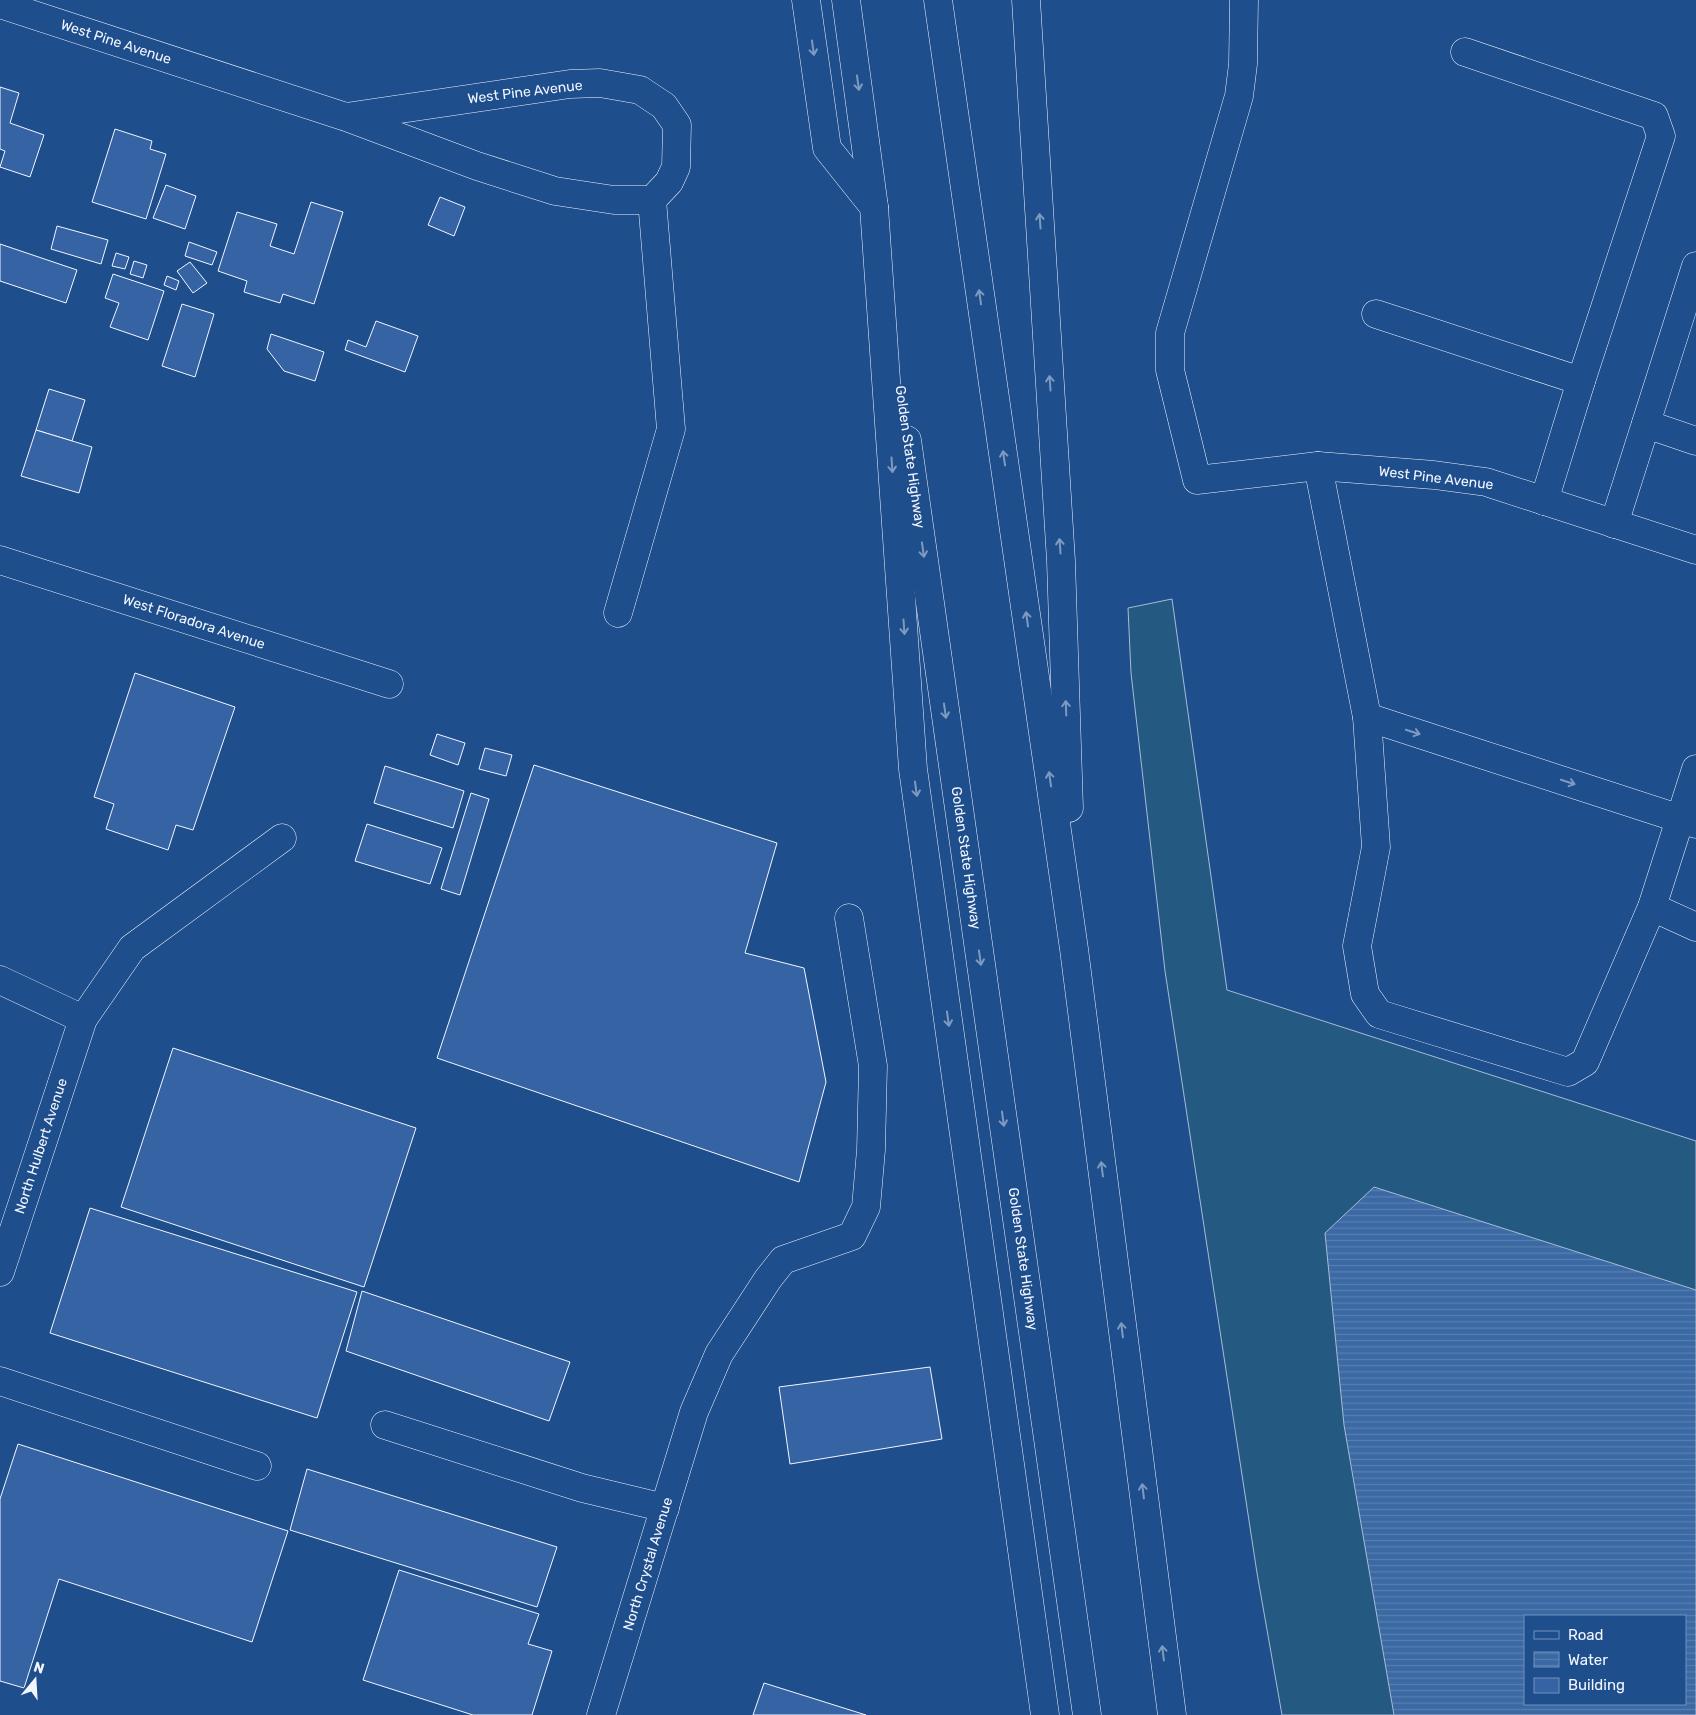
<svg xmlns="http://www.w3.org/2000/svg" width="1696" height="1715" viewBox="0 0 1696 1715" font-family="Rubik,sans-serif">
<defs>
<pattern id="water-rules" width="6" height="5" patternUnits="userSpaceOnUse" patternTransform="scale(1.25)"><rect width="6" height="5" fill="#3b69a3"/><path d="M0 2.5h6" fill="none" stroke="#587fb1"/></pattern>
</defs>
<rect width="100%" height="100%" fill="#1f4e8c"/>
<path fill="#245a82" stroke="#a8bbd7" fill-rule="evenodd" d="M1172 599 1227 990 1696 1141V1715H1282L1257 1573 1165 971 1131 673 1128 608ZM1525 1616H1685V1704H1525Z"/>
<path fill="url(#water-rules)" stroke="#a8bbd7" fill-rule="evenodd" d="M1374 1187 1696 1290V1715H1394L1344 1425 1325 1233ZM1525 1616H1685V1704H1525Z"/>
<g fill="#3563a3" stroke="#f2f6ff">
<polygon points="0,87 19,93 10,123 44,135 30,177 0,167 5,151 0,149"/>
<polygon points="115,129 152,141 150,149 166,154 146,219 92,202"/>
<polygon points="166,185 196,196 185,229 153,218"/>
<polygon points="440,197 465,207 454,236 428,225"/>
<polygon points="311,202 343,212 314,304 283,294 280,303 244,292 247,281 218,271 237,212 277,224 270,246 294,254"/>
<polygon points="57,226 108,240 101,264 51,249"/>
<polygon points="189,242 217,252 212,265 185,256"/>
<polygon points="0,244 77,270 66,303 0,281"/>
<polygon points="116,253 129,257 125,269 112,266"/>
<polygon points="134,261 147,265 143,278 130,274"/>
<polygon points="190,262 207,283 193,293 177,271"/>
<polygon points="113,274 164,291 148,340 110,327 119,303 105,298"/>
<polygon points="167,276 179,281 176,290 164,285"/>
<polygon points="182,304 214,314 195,377 162,366"/>
<polygon points="376,321 418,336 405,372 345,350 348,340 366,347"/>
<polygon points="271,334 324,352 315,381 284,371 267,349"/>
<polygon points="49,389 85,400 72,441 36,430"/>
<polygon points="36,430 92,447 79,493 21,476"/>
<polygon points="135,673 235,707 193,830 176,825 168,850 106,829 114,804 94,797"/>
<polygon points="437,734 465,743 458,765 430,755"/>
<polygon points="485,748 512,755 506,776 479,769"/>
<polygon points="534,765 777,843 745,953 804,968 826,1082 799,1182 437,1058"/>
<polygon points="385,766 464,791 453,828 374,803"/>
<polygon points="471,793 489,799 460,895 441,889"/>
<polygon points="367,824 442,848 430,884 355,861"/>
<polygon points="173,1048 416,1128 364,1287 121,1207"/>
<polygon points="90,1208 357,1292 317,1418 50,1333"/>
<polygon points="362,1291 570,1362 549,1421 346,1351"/>
<polygon points="930,1367 942,1439 790,1464 779,1387"/>
<polygon points="18,1444 288,1531 252,1642 59,1579 24,1688 0,1681 0,1499"/>
<polygon points="307,1469 557,1547 537,1607 290,1530"/>
<polygon points="399,1570 539,1614 528,1644 552,1651 532,1715 473,1715 363,1680"/>
<polygon points="764,1683 866,1715 753,1715"/>
</g>
<g fill="none" stroke-linecap="round" stroke-linejoin="round">
<g stroke="#f2f6ff" stroke-width="29">
<g id="minor">
<polyline points="1244,0 1243,64 1239,96 1170,333 1170,370 1197,480 1318,466 1434,475 1486,482 1696,550"/>
<polyline points="0,4 346,117 477,166 555,191 614,200 652,200 669,182 676,167 677,125 664,106 640,90 600,83 570,84 346,117"/>
<polyline points="1465,52 1654,116 1661,136 1581,381 1544,501"/>
<polyline points="1376,314 1581,381"/>
<polyline points="1646,424 1696,441"/>
<polyline points="1318,466 1367,717 1376,847 1357,946 1365,994 1379,1014 1568,1072 1585,1062 1652,907 1696,769"/>
<polyline points="1614,524 1696,266"/>
<polyline points="0,560 389,684"/>
<polyline points="618,613 671,429 652,200"/>
<polyline points="1367,717 1696,824"/>
<polyline points="1652,907 1696,927"/>
<polyline points="0,980 83,1019"/>
<polyline points="0,1272 83,1019 132,948 282,838"/>
<polyline points="0,1381 257,1466"/>
<polyline points="385,1425 582,1488 665,1508"/>
<polyline points="601,1715 694,1412 719,1354 768,1279 783,1260 852,1236 866,1207 871,1150 873,1066 849,918"/>
</g>
</g>
<g stroke="#f2f6ff" stroke-width="29">
<g id="highway">
<polyline points="806,0 827,148 874,207 913,769 1045,1715"/>
<polyline points="846,0 874,207"/>
<polyline points="938,0 1074,949 1172,1715"/>
<polyline points="1026,0 1061,561 1069,808"/>
<polyline points="907,440 1087,1715"/>
</g>
</g>
<use href="#minor" stroke="#1f4e8c" stroke-width="28"/>
<use href="#highway" stroke="#1f4e8c" stroke-width="28"/>
</g>
<defs><path id="oneway-shaft" d="M-6 0H5M1.5-3L5.5 0L1.5 3" fill="none" stroke-width="1.6" stroke-linecap="round" stroke-linejoin="round" transform="scale(1.25)"/></defs>
<g stroke="#7e9ac0">
<use href="#oneway-shaft" transform="translate(813 48) rotate(82)"/>
<use href="#oneway-shaft" transform="translate(858 83) rotate(82)"/>
<use href="#oneway-shaft" transform="translate(1040 221) rotate(-94)"/>
<use href="#oneway-shaft" transform="translate(980 297) rotate(-98)"/>
<use href="#oneway-shaft" transform="translate(1050 383) rotate(-94)"/>
<use href="#oneway-shaft" transform="translate(1004 458) rotate(-98)"/>
<use href="#oneway-shaft" transform="translate(892 465) rotate(86)"/>
<use href="#oneway-shaft" transform="translate(1060 546) rotate(-94)"/>
<use href="#oneway-shaft" transform="translate(923 550) rotate(82)"/>
<use href="#oneway-shaft" transform="translate(1027 619) rotate(-98)"/>
<use href="#oneway-shaft" transform="translate(904 627) rotate(86)"/>
<use href="#oneway-shaft" transform="translate(1066 708) rotate(-92)"/>
<use href="#oneway-shaft" transform="translate(945 711) rotate(82)"/>
<use href="#oneway-shaft" transform="translate(1413 732) rotate(18)"/>
<use href="#oneway-shaft" transform="translate(1050 779) rotate(-98)"/>
<use href="#oneway-shaft" transform="translate(1568 782) rotate(18)"/>
<use href="#oneway-shaft" transform="translate(916 789) rotate(82)"/>
<use href="#oneway-shaft" transform="translate(980 958) rotate(82)"/>
<use href="#oneway-shaft" transform="translate(948 1019) rotate(82)"/>
<use href="#oneway-shaft" transform="translate(1003 1119) rotate(82)"/>
<use href="#oneway-shaft" transform="translate(1102 1169) rotate(-97)"/>
<use href="#oneway-shaft" transform="translate(1122 1330) rotate(-97)"/>
<use href="#oneway-shaft" transform="translate(1143 1491) rotate(-97)"/>
<use href="#oneway-shaft" transform="translate(1163 1653) rotate(-97)"/>
</g>
<g text-anchor="middle" dominant-baseline="central" stroke-width="4" stroke-linejoin="round" paint-order="stroke">
<g font-size="14" fill="#f2f6ff" stroke="#1f4e8c">
<text transform="translate(116 42) rotate(18)">West Pine Avenue</text>
<text transform="translate(525 92) rotate(-7)">West Pine Avenue</text>
<text transform="translate(910 457) rotate(82)">Golden State Highway</text>
<text transform="translate(1436 478) rotate(7)">West Pine Avenue</text>
<text transform="translate(194 622) rotate(18)">West Floradora Avenue</text>
<text transform="translate(966 858) rotate(82)">Golden State Highway</text>
<text transform="translate(41 1146) rotate(-72)">North Hulbert Avenue</text>
<text transform="translate(1023 1259) rotate(82)">Golden State Highway</text>
<text transform="translate(648 1564) rotate(-73)">North Crystal Avenue</text>
</g>
</g>
<rect x="1524" y="1615" width="162" height="90" fill="#1f4e8c" stroke="#7391ba"/>
<rect x="1534" y="1631" width="25" height="8" fill="#1f4e8c" stroke="#7391ba"/>
<text x="1568" y="1640" font-size="15" fill="#f2f6ff">Road</text>
<rect x="1534" y="1652" width="25" height="15" fill="url(#water-rules)" stroke="#7391ba"/>
<text x="1568" y="1665" font-size="15" fill="#f2f6ff">Water</text>
<rect x="1534" y="1678" width="25" height="15" fill="#3563a3" stroke="#7391ba"/>
<text x="1568" y="1690" font-size="15" fill="#f2f6ff">Building</text>
<g transform="translate(35 1680) rotate(18)" stroke="#1f4e8c" stroke-width="4" paint-order="stroke">
<path d="M0-4L9 19L0 12L-9 19Z" fill="#f2f6ff"/>
<text y="-8" font-size="14" font-weight="bold" text-anchor="middle" fill="#f2f6ff">N</text>
</g>
</svg>
